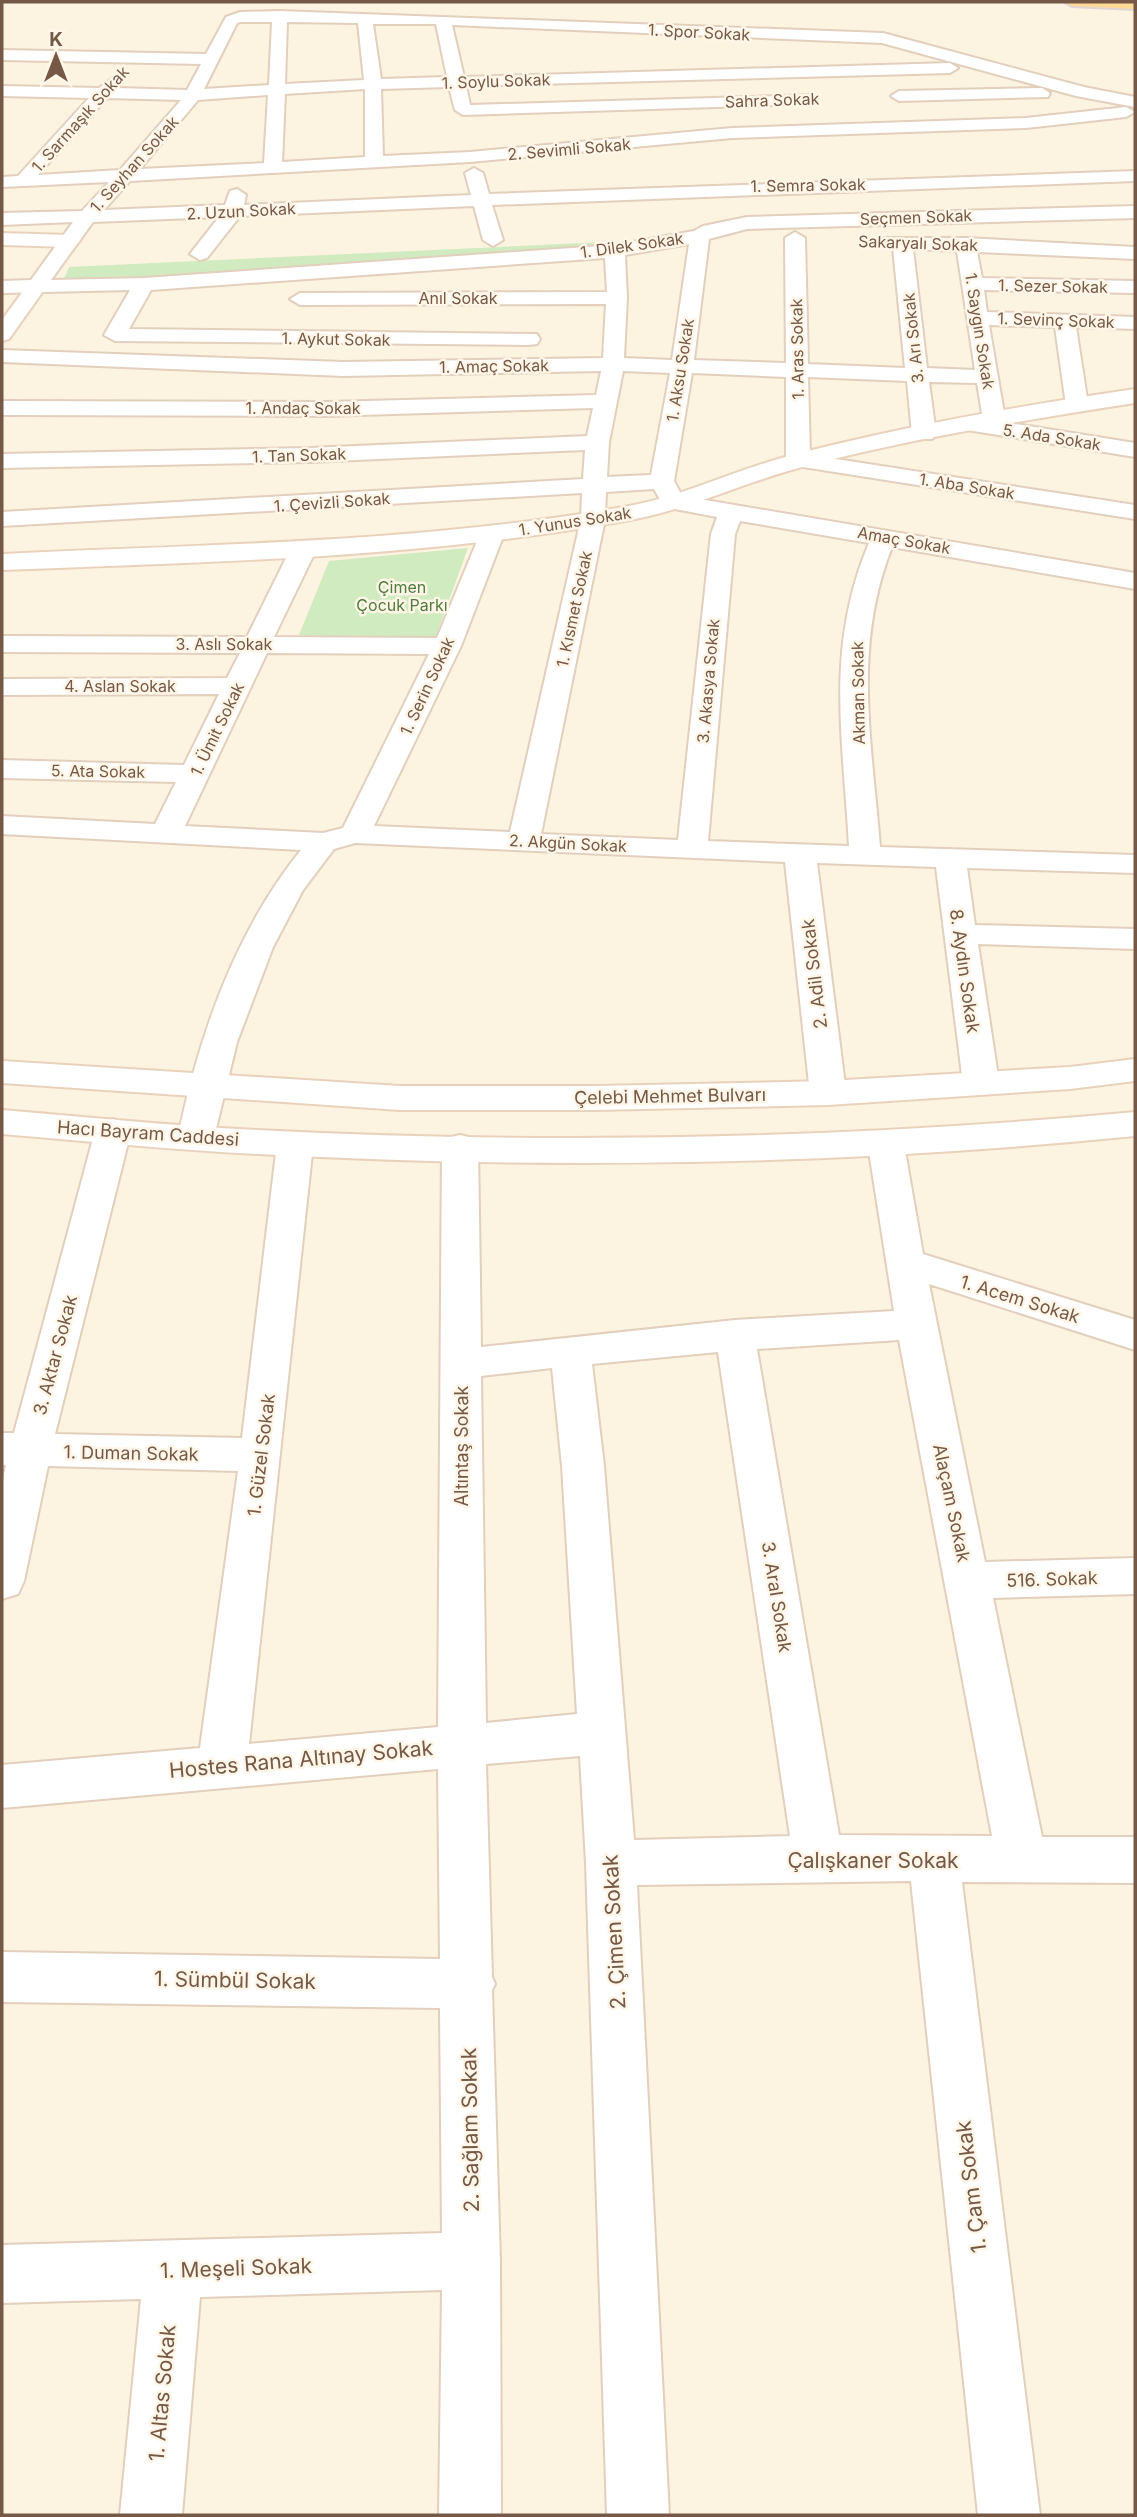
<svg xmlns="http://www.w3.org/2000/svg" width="1137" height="2517" viewBox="0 0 1137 2517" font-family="Inter,sans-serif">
<rect width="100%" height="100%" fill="#fdf3e1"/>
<g fill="#d0ebbf">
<polygon points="604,242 607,245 594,249 230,275 62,283 69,267"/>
<polygon points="468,548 435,639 299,635 329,561"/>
</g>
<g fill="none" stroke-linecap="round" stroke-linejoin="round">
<g stroke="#e2cfbc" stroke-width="4">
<g id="street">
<path d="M280 11 883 33 1084 87 1135 97V107L1076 96 882 43 452 25 464 77 950 63 958 68 950 73 466 86 470 105 813 95 815 99 807 104 463 115 455 110 449 87 381 89 383 156 470 152 732 128 1026 118 1126 107 1135 112 1126 117 1026 128 732 138 470 162 130 181 104 210 225 205 230 191 237 189 246 195 244 205 471 195 465 173 474 168 483 173 489 194 1135 171V181L492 205 503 240 493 246 483 240 474 206 240 216 207 258 200 260 190 254 219 217 93 222 51 280 144 278 615 245 694 231 703 226 747 217 1135 206V218L747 229 709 239 694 360 786 363 785 238 795 232 805 238 808 364 905 368 893 248 878 246 875 242 878 238H966L1135 247V259L977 252 982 278 1135 281V293L984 290 987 312 1135 317V329L1076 327 1088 405 1077 412 1066 405 1055 327 989 325 1005 419 1003 422 1135 443V457L961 429 958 424 961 419H983L977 383 929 382 936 434 932 439H916L912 434 907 381 808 377 810 455 1135 505V519L790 465 786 460V377L692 373 674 481 682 496 1135 573V589L892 547C852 648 872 742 880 847L1135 855V873L967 868 975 925 1135 929V949L978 944 999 1083 993 1091 981 1094 969 1091 963 1083 936 867 817 863 846 1093 841 1101 828 1105 815 1101 810 1093 785 862 355 843 334 849 303 890 273 947 237 1042 214 1137 209 1146 196 1149 183 1146 178 1137C199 1035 235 932 301 850L2 834V816L155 824 176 782 2 778V760L184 765 219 694 2 695V679L227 678 240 653 2 652V636L247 637 292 546 296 541H314L318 546 274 637 437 638 480 534 483 529H501L504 534 461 646 374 826 510 832 581 519 582 493 2 526V512L583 479 585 450 310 462 2 468V454L310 448 587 436 593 408 327 416 2 415V401L327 402 596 395 601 371 343 376 2 362V350L343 362 603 358 606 304 300 305 290 299 300 293 607 292 605 258 151 290 129 329 537 334 540 339 537 344 529 345 115 341 104 335 130 290 2 293V281L31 280 73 222 2 225V213L82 211 109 182 2 187V177L18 176 89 98 2 96V86L99 88 114 77 122 82 117 88 187 90 201 64 2 60V50L206 54 226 17 240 12ZM241 22H272L269 85 204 89 237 23ZM287 22 358 23 364 80 285 84ZM373 24H436L447 77 381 79ZM365 89V157L282 162 285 94ZM268 95 264 163 140 169 198 100ZM107 98 181 100 120 170 38 175ZM689 244 672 360 624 358 627 298 625 255ZM913 249 957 251 975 370 927 368ZM623 371 670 373 651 475 607 477 609 442ZM654 489 664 507 717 517 711 534 678 840 541 834 605 519 606 492ZM740 521 869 543C825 647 843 737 849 846L708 841 735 534ZM267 653 429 654 343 828 323 833 185 826Z"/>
<polygon points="1042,88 1050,93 1048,97 899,101 891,96 899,91"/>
<path d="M113 1119 126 1123 131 1131 55 1434 242 1438 277 1144 282 1135 295 1132 308 1135 313 1144 249 1744 438 1727 442 1147 447 1138 460 1135 473 1138 478 1147 481 1347 735 1320 894 1311 868 1145 873 1136 886 1133 899 1136 904 1145 923 1254 1135 1320V1350L929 1284 985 1562 1135 1558V1594L993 1598 1042 1837H1135V1883L962 1882 1040 2515H978L911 1881 637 1885 669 2515H607L586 1863 580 1756 486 1764 492 1977 495 1984 492 1990 500 2261 501 2515H439L442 2290 200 2297 182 2515H120L141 2299 2 2303V2245L442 2233 440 2008 2 2002V1952L440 1959 438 1769 2 1808V1765L200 1748 238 1471 48 1466 24 1581 18 1594 2 1599V1483L6 1465H2V1433H14L95 1131 100 1123ZM899 1340 992 1836 839 1835 757 1349ZM718 1352 790 1836 634 1840 604 1466 592 1364ZM552 1368 562 1466 577 1714 486 1723 481 1376Z"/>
</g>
</g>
<g stroke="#e9d2bc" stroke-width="4">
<g id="secondary">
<polygon points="2,233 70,235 80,241 70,247 2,245"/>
<polygon points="36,281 46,287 9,339 2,341 2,320 29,283"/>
<path d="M1135 389V403C1025 420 914 438 806 466 746 481 691 509 630 520 424 558 210 562 2 570V554C211 544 423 543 629 506 684 496 735 470 789 456 902 426 1019 406 1135 389Z"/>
<polygon points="1135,1059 1135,1081 1070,1089 828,1105 596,1110 400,1110 2,1083 2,1061 400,1086 596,1086 828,1081 1070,1067"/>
<path d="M2 1110C87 1117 172 1126 258 1130 550 1145 844 1139 1135 1112V1136C845 1165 550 1170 258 1154 172 1150 87 1141 2 1134Z"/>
</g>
</g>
<g stroke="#ded7d3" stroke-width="4">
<polygon id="primary" points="1065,2 1135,2 1135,9 1072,6"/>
</g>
<use href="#street" fill="#fff" fill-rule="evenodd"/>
<use href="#secondary" fill="#fff" fill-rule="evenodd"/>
<use href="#primary" fill="#ffda96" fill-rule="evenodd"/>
</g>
<g text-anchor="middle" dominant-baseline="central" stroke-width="5" stroke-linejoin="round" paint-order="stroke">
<g font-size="16" fill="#765846" stroke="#fff6e8">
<text transform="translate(699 32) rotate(3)">1. Spor Sokak</text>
<text transform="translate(496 81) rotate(-2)">1. Soylu Sokak</text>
<text transform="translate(772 100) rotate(-2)">Sahra Sokak</text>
<text transform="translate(80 119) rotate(-48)">1. Sarmaşık Sokak</text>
<text transform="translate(569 149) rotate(-5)">2. Sevimli Sokak</text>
<text transform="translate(134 164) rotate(-48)">1. Seyhan Sokak</text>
<text transform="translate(808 185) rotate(-1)">1. Semra Sokak</text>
<text transform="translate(241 211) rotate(-3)">2. Uzun Sokak</text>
<text transform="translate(916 217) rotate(-2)">Seçmen Sokak</text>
<text transform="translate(918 243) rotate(2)">Sakaryalı Sokak</text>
<text transform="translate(632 245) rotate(-8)">1. Dilek Sokak</text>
<text transform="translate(1053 286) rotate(1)">1. Sezer Sokak</text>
<text x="458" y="298">Anıl Sokak</text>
<text transform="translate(1056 320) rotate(2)">1. Sevinç Sokak</text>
<text transform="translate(980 331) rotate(81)">1. Saygın Sokak</text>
<text transform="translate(913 338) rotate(-96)">3. Arı Sokak</text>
<text transform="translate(336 339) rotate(1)">1. Aykut Sokak</text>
<text transform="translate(797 349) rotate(-91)">1. Aras Sokak</text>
<text transform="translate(494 366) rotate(-1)">1. Amaç Sokak</text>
<text transform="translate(680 370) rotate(-81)">1. Aksu Sokak</text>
<text x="303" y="408">1. Andaç Sokak</text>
<text transform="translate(1052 437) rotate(9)">5. Ada Sokak</text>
<text transform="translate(299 455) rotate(-2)">1. Tan Sokak</text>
<text transform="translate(967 486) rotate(9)">1. Aba Sokak</text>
<text transform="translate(332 502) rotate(-4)">1. Çevizli Sokak</text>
<text transform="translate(575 521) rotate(-9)">1. Yunus Sokak</text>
<text transform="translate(904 540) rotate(10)">Amaç Sokak</text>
<text transform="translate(574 609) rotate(-78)">1. Kısmet Sokak</text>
<text x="224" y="644">3. Aslı Sokak</text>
<text transform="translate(708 681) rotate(-85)">3. Akasya Sokak</text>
<text x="120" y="686">4. Aslan Sokak</text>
<text transform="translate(427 686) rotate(-65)">1. Serin Sokak</text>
<text transform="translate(858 693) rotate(-91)">Akman Sokak</text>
<text transform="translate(217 729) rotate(-64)">1. Ümit Sokak</text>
<text transform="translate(98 771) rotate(1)">5. Ata Sokak</text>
<text transform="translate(568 843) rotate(3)">2. Akgün Sokak</text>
</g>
<g font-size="16" fill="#4f7c3e" stroke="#fff6e8">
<text x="402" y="587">Çimen<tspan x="402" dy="18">Çocuk Parkı</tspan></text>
</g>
<g font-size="18" fill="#765846" stroke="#fff6e8">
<text transform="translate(965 971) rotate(82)">8. Aydın Sokak</text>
<text transform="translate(814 974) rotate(-97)">2. Adil Sokak</text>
<text transform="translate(670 1096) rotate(-1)">Çelebi Mehmet Bulvarı</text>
<text transform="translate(148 1133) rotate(4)">Hacı Bayram Caddesi</text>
<text transform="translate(1020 1299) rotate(17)">1. Acem Sokak</text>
<text transform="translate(55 1355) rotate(-75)">3. Aktar Sokak</text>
<text transform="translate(461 1446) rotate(-90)">Altıntaş Sokak</text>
<text transform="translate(131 1453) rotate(1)">1. Duman Sokak</text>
<text transform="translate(261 1455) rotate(-83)">1. Güzel Sokak</text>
<text transform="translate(952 1503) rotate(78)">Alaçam Sokak</text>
<text transform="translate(1052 1579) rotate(-2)">516. Sokak</text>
<text transform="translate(777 1597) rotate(81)">3. Aral Sokak</text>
</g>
<g font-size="21" fill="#765846" stroke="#fff6e8">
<text transform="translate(301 1759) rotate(-5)">Hostes Rana Altınay Sokak</text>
<text x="873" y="1860">Çalışkaner Sokak</text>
<text transform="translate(614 1932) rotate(-93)">2. Çimen Sokak</text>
<text transform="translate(235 1980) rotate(1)">1. Sümbül Sokak</text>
<text transform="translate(470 2130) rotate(-91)">2. Sağlam Sokak</text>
<text transform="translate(971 2187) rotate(-97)">1. Çam Sokak</text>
<text transform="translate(236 2268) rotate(-2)">1. Meşeli Sokak</text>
<text transform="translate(162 2393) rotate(-85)">1. Altas Sokak</text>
</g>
</g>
<rect width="1137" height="2517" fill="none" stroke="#765846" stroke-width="7"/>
<g transform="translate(56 56)" stroke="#fff6e8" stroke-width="5" paint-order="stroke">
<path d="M0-5L12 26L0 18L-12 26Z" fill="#765846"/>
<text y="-10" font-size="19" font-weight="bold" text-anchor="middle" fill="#765846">K</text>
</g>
</svg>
